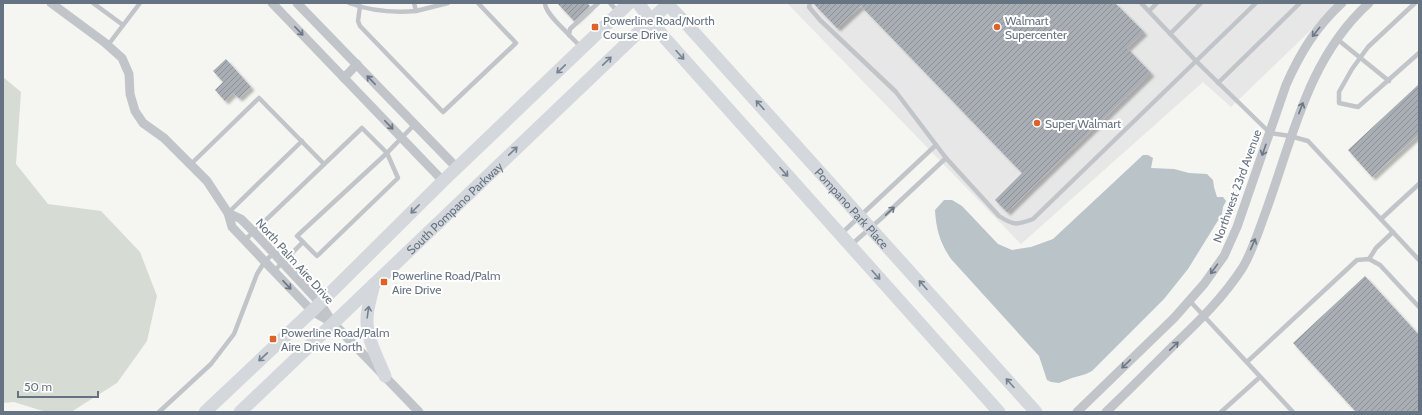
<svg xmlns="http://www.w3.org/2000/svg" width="1422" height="415" viewBox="0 0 1422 415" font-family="Cabin,sans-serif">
<defs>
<pattern id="building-hatch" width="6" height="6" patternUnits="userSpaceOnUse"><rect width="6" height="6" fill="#a8aeb4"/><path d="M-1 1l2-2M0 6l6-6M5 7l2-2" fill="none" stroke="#8d9298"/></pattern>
<filter id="shadow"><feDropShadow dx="3.5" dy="3.5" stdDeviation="1" flood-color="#0004"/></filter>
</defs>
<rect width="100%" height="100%" fill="#f5f6f2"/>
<polygon fill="#e6e7e6" points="787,3 1339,3 1231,107 1203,82 1021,244"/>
<polygon fill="#d6dcd4" points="3,77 21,92 16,164 48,204 101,211 140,252 157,296 147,341 117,383 71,412 46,412 14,402 3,403"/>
<path fill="#b9c3c8" d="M1143 155H1148L1153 158 1151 168 1174 169 1189 173 1207 174 1213 180 1214 187 1217 197H1223L1226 201 1223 207 1222 214 1188 269 1164 299 1092 371 1086 374 1072 378 1059 383 1051 382 1047 380 1039 356 951 259C940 243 936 229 935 210L944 200H952L962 206 998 244 1012 250 1031 247 1053 239Z"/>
<g fill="url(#building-hatch)" filter="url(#shadow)">
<polygon points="557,3 587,3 590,6 574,21"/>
<polygon points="813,3 1115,3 1144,32 1127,48 1151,73 1007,212 995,200 1022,173 861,6 837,28"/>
<polygon points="226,59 251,87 239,98 233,93 225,101 215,90 223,82 213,71"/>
<polygon points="1419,84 1419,134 1372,177 1348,150"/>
<polygon points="1365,276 1419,335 1419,412 1356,412 1293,343"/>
</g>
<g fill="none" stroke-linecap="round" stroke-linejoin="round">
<g stroke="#c1c4c8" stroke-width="4.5">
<polyline points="93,3 123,25"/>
<path d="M349 3C371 11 393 13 416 11L414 3"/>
<path d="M545 3C545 13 562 27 569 35"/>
<polyline points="610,3 618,12"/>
<path d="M810 3 809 7 820 20 896 92 946 158 999 216C1014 226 1017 225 1033 219L1256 3"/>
<polyline points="1141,3 1196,61 1270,133 1290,136 1308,141 1419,260"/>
<polyline points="1415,3 1368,47 1352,69 1339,92 1339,103 1358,107 1419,53"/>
<polyline points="360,6 358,21 360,26 443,112 516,43 478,3"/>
<polyline points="416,11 448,3"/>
<polyline points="1149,11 1157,3"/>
<polyline points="1170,34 1201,3"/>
<polyline points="1337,39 1389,81"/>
<polyline points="108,45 140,3"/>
<polyline points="581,47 569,35 570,29 598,3"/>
<polyline points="1218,83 1300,3"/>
<polyline points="191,164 259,98 324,164"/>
<polyline points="228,213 302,141"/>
<polyline points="1381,219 1419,184"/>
<polyline points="842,233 936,145"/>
<polyline points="245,240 362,128 387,153 398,178 317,256 297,236 387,153 414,125"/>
<polyline points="851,245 884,216 946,158"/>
<polyline points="1369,259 1376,248 1393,232"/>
<polyline points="274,271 303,242"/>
<polyline points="1189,300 1293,412"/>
<polyline points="1247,362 1357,260 1369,259 1380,265 1419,307"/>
<polyline points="159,412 211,364 234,334 257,274 265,261 274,253"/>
<polyline points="1221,412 1260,377"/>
</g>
<g stroke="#c1c4c8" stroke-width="9">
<polyline points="51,3 104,42 122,58 129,74 130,94 135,111 143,123 164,138 207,181 228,213 232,227 312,311 333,323"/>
<polyline points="272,3 443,181"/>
<polyline points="297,3 457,168"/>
<polyline points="344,78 357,64"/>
<polyline points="228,213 241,219 254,232 320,303 333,323 419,412"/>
<path d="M1077 412 1174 318 1204 284 1224 256 1237 227 1286 85C1300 53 1316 27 1342 3"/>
<path d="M1106 412C1129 390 1151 368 1173 346 1198 322 1224 297 1243 267 1253 250 1259 230 1266 211 1293 137 1308 58 1369 3"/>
</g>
<g stroke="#d4d8dc" stroke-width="13">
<polyline points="638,3 663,36 999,412"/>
<path id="s1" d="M666 3 682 19 1036 412"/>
<path d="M374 284C371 296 366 311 367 323 368 341 378 359 385 376"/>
<polyline points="205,412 312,311 443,181 629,3"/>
<path id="s2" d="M240 412 669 3"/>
</g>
</g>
<defs><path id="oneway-shaft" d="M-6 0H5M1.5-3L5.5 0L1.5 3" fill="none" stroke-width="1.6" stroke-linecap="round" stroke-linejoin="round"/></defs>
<g stroke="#6b7786">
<use href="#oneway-shaft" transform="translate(299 31) rotate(46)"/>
<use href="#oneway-shaft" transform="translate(1316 32) rotate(129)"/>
<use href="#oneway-shaft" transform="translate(371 80) rotate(-134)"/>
<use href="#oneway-shaft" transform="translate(1301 108) rotate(-69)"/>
<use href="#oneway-shaft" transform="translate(389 125) rotate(46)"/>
<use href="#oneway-shaft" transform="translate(1264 150) rotate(109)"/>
<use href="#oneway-shaft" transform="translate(890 211) rotate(-43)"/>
<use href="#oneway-shaft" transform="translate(1253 244) rotate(-66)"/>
<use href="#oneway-shaft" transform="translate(1214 269) rotate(126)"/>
<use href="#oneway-shaft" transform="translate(287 285) rotate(47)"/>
<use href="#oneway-shaft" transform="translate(1174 346) rotate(-44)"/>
<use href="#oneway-shaft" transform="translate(1126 364) rotate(136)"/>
</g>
<g stroke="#768290">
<use href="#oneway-shaft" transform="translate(680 55) rotate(48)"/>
<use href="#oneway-shaft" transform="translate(607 61) rotate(-44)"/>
<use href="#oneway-shaft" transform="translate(561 69) rotate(136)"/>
<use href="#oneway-shaft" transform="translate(760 105) rotate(-132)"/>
<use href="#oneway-shaft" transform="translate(513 151) rotate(-44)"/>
<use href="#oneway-shaft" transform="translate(784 172) rotate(48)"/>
<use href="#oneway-shaft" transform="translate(415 209) rotate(135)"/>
<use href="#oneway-shaft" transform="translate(876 275) rotate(48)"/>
<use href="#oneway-shaft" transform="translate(923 285) rotate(-132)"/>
<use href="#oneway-shaft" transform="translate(368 312) rotate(-82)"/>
<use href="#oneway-shaft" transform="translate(263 357) rotate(137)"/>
<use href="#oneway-shaft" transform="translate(1010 383) rotate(-132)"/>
</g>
<g fill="#dc642c" stroke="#fff" stroke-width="1.5">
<rect x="591" y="23" width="8" height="8" rx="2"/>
<circle cx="997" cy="27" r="4"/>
<circle cx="1037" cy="123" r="4"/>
<rect x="380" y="278" width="8" height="8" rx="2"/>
<rect x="269" y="335" width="8" height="8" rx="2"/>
</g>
<g text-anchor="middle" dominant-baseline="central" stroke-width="4" stroke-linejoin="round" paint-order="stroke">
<g font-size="12" fill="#667382" stroke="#fff" text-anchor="start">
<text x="603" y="20">Powerline Road/North<tspan x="603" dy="14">Course Drive</tspan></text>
<text x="1005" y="20">Walmart<tspan x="1005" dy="14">Supercenter</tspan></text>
<text x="1045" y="123">Super Walmart</text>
<text x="392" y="275">Powerline Road/Palm<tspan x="392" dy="14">Aire Drive</tspan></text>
<text x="281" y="332">Powerline Road/Palm<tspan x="281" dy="14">Aire Drive North</tspan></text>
</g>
<g font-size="12" fill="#667382" stroke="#fff">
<text transform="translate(1237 186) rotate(-70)">Northwest 23rd Avenue</text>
<text stroke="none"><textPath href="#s2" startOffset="296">South Pompano Parkway</textPath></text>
<text stroke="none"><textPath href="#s1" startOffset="277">Pompano Park Place</textPath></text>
<text transform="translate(295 261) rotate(48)">North Palm Aire Drive</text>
</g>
</g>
<rect width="1422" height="415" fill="none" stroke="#667382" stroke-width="8"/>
<path d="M18 391v6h80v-6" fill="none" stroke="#667382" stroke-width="2"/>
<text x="24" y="391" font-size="12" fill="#667382" stroke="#ffffff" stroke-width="3" paint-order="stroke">50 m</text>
</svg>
